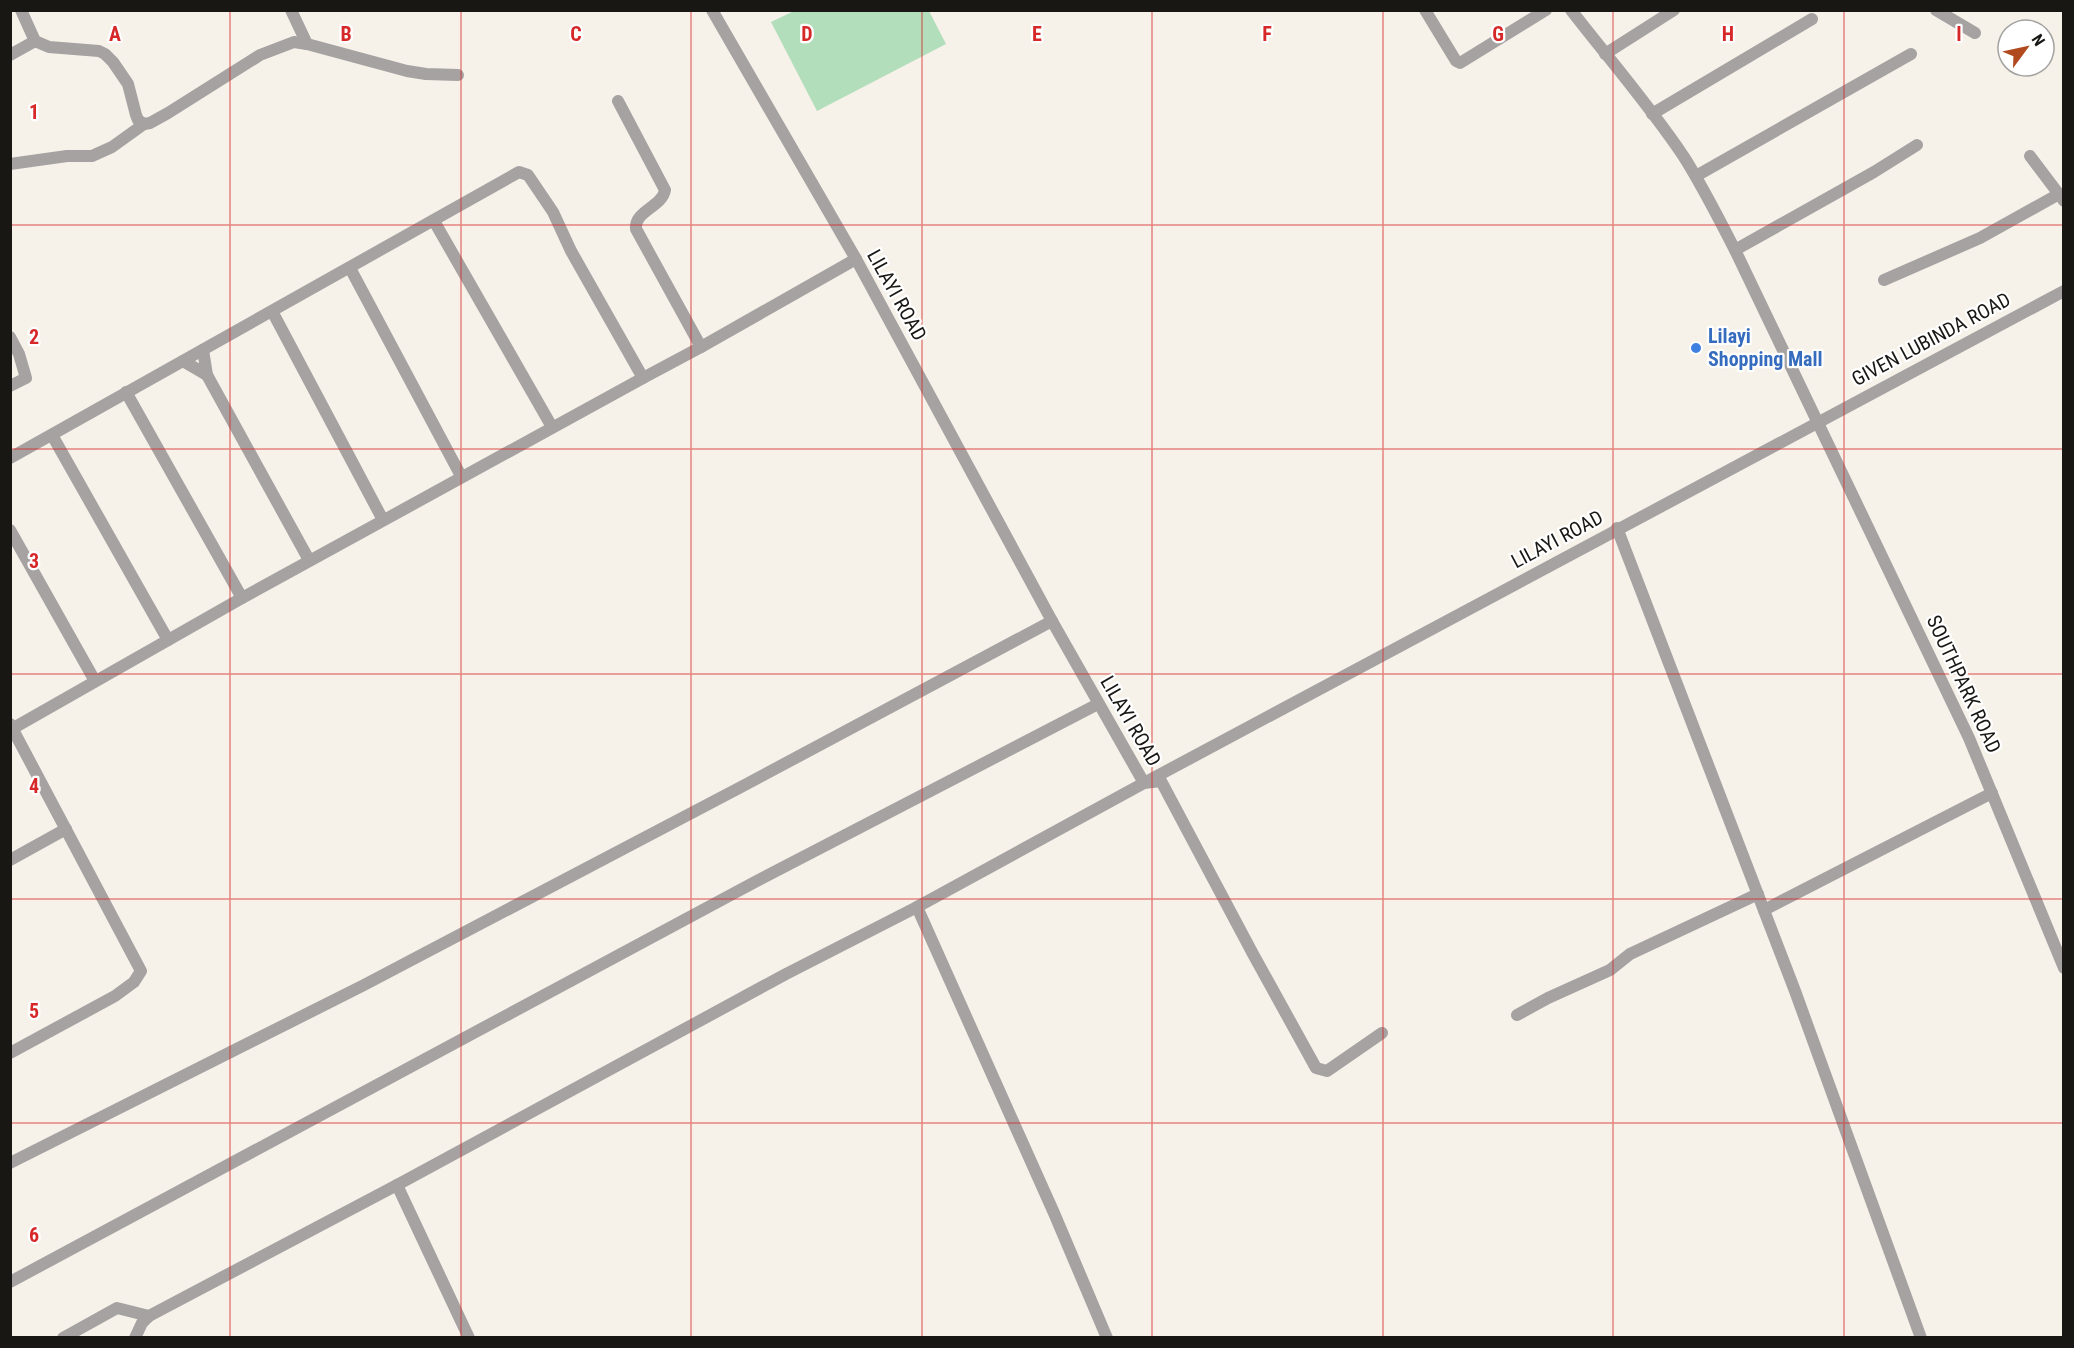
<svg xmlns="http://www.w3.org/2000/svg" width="2074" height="1348" viewBox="0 0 2074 1348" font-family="'Roboto Condensed',sans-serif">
<rect width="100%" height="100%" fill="#f6f1e9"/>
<polygon fill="#b2debb" points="794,11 929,11 946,44 817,111 771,22"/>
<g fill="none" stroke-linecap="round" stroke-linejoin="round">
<g stroke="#a6a2a2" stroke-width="12">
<polyline points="21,10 35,41 49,47 99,51 105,54 113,62 128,84 136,115 138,120 144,124 150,123 168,113 260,55 294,42 307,44 407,71 426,74 458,75"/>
<polyline points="291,10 307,44"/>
<polyline points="712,10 856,259 1052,621 1144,783 2064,291"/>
<polyline points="1425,10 1456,61 1460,63 1546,10"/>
<path d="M1571 10C1609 59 1650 106 1684 157 1703 187 1719 219 1735 250L1969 738 2064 968"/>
<polyline points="1936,10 1975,33"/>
<polyline points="1605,54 1674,10"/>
<polyline points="10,55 35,41"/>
<path d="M618 101 665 190C662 207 634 211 636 229L701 347"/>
<polyline points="1652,114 1812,19"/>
<polyline points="2030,156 2064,201"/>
<polyline points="10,164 67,156 92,156 112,147 144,124"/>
<polyline points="1696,176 1911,54"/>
<polyline points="434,221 552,427"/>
<polyline points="1735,250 1874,172 1917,145"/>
<polyline points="350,268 461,476"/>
<polyline points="1884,280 1980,238 2059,194"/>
<polyline points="272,311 383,520"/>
<polyline points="10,337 19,354 26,378 10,386"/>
<polyline points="183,361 207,375 203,350"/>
<polyline points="207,375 309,560"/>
<polyline points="643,378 701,347 856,259"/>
<polyline points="126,392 242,598"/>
<polyline points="52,435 168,640"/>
<polyline points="10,458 519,172 528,175 553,212 571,251 643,378 242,598 10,730"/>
<polyline points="1617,528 1795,991 1921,1338"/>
<polyline points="10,530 95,681"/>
<polyline points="10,724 141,971 134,982 115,996 10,1053"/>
<polyline points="10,860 66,829"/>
<polyline points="917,907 1054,1213 1107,1338"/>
<polyline points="1764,910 1992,793"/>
<polyline points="1517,1015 1548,998 1610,970 1630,954 1758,894"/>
<polyline points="10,1163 364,985 741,787 1052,621"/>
<polyline points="397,1185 469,1338"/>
<polyline points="10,1282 753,883 1098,704"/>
<polyline points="63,1338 117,1308 149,1316"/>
<polyline points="135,1338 142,1323 149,1316 397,1185 786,974 917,907 1144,783 1161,781 1253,954 1316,1068 1327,1071 1382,1033"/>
</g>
</g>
<path fill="none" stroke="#d62828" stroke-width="1.5" stroke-opacity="0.55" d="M230 10V1338M461 10V1338M691 10V1338M922 10V1338M1152 10V1338M1383 10V1338M1613 10V1338M1844 10V1338M10 225H2064M10 449H2064M10 674H2064M10 899H2064M10 1123H2064"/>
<circle fill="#3f7fe0" stroke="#fff" stroke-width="2" cx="1696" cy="348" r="6"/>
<g text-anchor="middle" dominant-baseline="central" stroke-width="4.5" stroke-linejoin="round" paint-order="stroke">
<g font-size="20" fill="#181714" stroke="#fff">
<text transform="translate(897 295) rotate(61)">LILAYI ROAD</text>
<text transform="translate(1931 339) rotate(-28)">GIVEN LUBINDA ROAD</text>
<text transform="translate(1557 539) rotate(-28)">LILAYI ROAD</text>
<text transform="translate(1964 684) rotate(65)">SOUTHPARK ROAD</text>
<text transform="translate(1131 721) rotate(60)">LILAYI ROAD</text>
</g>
<g font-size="20" font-weight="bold" fill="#366cbe" stroke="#fff" text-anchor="start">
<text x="1708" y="336">Lilayi<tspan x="1708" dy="23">Shopping Mall</tspan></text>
</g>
</g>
<g font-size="20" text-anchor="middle" font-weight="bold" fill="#d62828" stroke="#fff" stroke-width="4.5" stroke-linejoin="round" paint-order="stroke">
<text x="115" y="41">A</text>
<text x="346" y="41">B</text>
<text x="576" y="41">C</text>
<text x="807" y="41">D</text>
<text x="1037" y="41">E</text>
<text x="1267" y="41">F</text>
<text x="1498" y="41">G</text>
<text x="1728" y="41">H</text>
<text x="1959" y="41">I</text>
<text x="34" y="119">1</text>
<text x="34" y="344">2</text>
<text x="34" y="568">3</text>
<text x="34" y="793">4</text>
<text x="34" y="1018">5</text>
<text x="34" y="1242">6</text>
</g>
<rect width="2074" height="1348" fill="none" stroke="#181714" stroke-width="24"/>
<g transform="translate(2026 48) rotate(57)"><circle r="28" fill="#ffffff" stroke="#a3a2a1" stroke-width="1.5"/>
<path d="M0-4.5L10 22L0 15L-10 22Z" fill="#b04a1e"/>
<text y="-9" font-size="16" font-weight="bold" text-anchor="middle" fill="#181714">N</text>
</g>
</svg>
